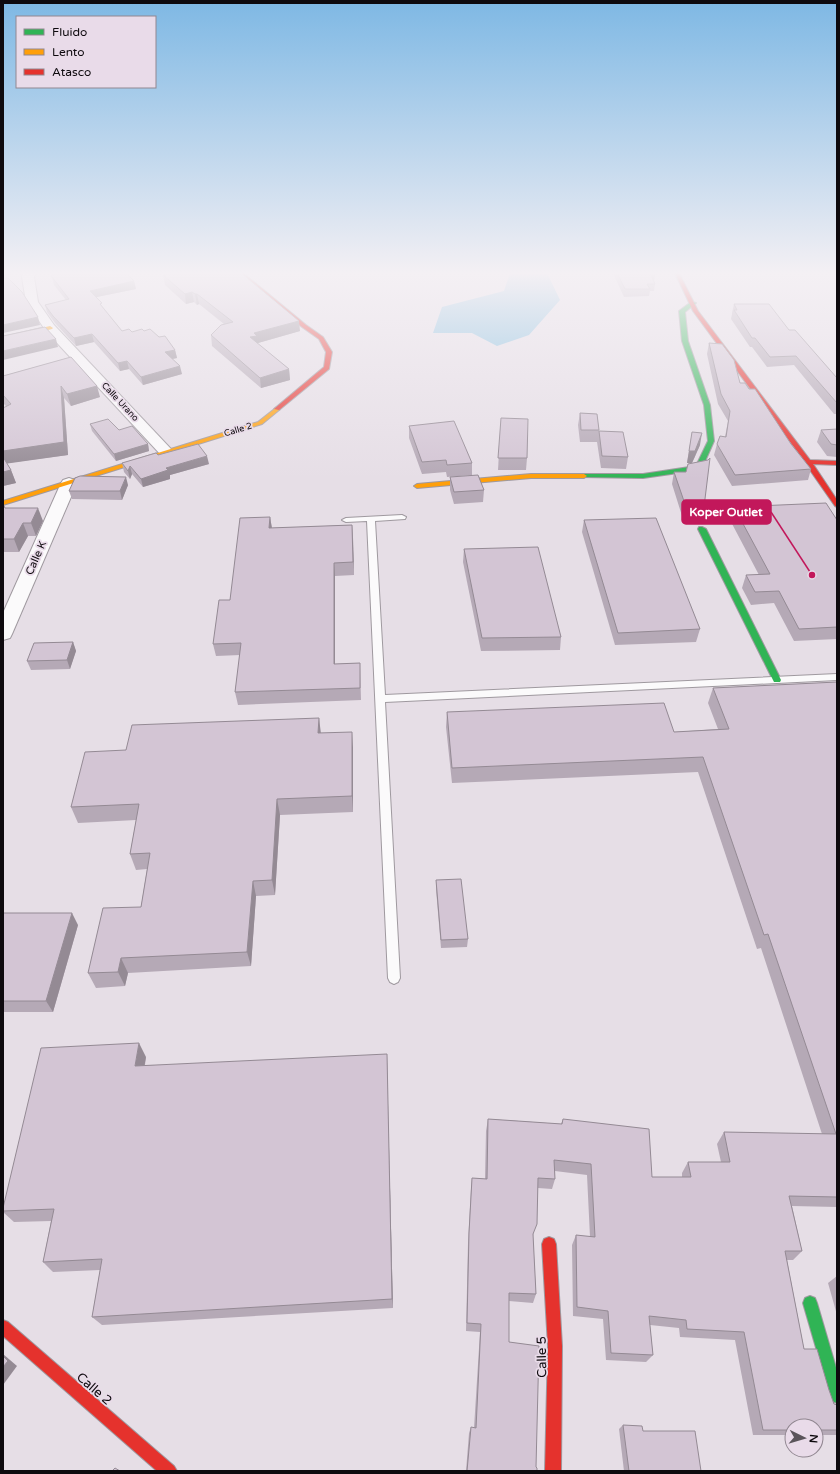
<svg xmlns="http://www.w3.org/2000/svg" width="840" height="1474" viewBox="0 0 840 1474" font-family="'Varela Round',sans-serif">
<rect width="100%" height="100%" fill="#e6dee6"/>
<polygon fill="#7fbdde" points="510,273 547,273 560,300 529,335 497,346 472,333 433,333 442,307 504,291"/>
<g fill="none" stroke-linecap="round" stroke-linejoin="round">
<g stroke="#9f999f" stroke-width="2">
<polygon id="lane" points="402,515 406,517 405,519 375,521 385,695 837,674 837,680 385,702 400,978 398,982 394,984 390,982 388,978 367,521 346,522 342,520 346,518"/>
</g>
<g stroke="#9f999f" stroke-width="2">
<g id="street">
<polygon points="23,273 35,273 34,277 38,302 54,325 171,449 174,452 171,455 166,457 161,455 46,331 26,302 22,277"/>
<polygon points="69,478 75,480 77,483 12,634 10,638 3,640 3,613 61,483 63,480"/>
</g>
</g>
<g stroke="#9f999f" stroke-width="2">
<g id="fast">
<polygon points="691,302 696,303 685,312 688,341 710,405 714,441 702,468 699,470 643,478 582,477 581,476 584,474 643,474 696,466 708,441 704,405 682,341 679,311"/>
<polygon points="699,527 702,527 706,529 781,680 780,682 774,682 773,680 698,529"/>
<polygon points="810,1296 815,1298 817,1303 837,1371 837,1403 832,1401 830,1396 803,1303 805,1298"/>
</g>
</g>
<g stroke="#9f999f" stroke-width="2">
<g id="slow">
<polygon points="50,326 53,328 52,329 3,341 3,337"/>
<polygon points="277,407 280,409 279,410 262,424 3,505 3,501 258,422"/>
<polygon points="531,474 584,474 587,476 584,478 531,478 417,488 414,486 417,484"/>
</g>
</g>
<g stroke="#9f999f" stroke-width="2">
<g id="jam">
<polygon points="238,273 243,273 306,325 323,337 332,352 329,369 279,410 274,409 324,367 326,352 319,339 302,327"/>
<polygon points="675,273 679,273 698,311 810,460 837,461 837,465 813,464 837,500 837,507 835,506 805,463 693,311"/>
<polygon points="549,1237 554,1239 556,1244 562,1346 561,1471 545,1471 548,1346 542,1244 544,1239"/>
<polygon points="3,1320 8,1322 174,1466 177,1471 157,1471 3,1336"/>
</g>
</g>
<use href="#lane" fill="#fbfafb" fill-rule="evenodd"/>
<use href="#street" fill="#fbfafb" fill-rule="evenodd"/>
<use href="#fast" fill="#30b455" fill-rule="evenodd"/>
<use href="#slow" fill="#ff9f0a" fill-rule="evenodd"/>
<use href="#jam" fill="#e5322d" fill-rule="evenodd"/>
</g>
<g fill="#b5a9b6">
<polygon points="162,273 241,273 300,331 258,343 258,344 289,369 290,380 261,388 212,346 211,335 224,324 199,304 197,305 194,302 186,304 165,285 163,275 164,275"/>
<polygon points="613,273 655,273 654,281 655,284 654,291 650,291 649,296 624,297"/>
<polygon points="52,277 134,281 136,289 96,297 102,306 122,331 132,332 144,331 159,337 175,350 177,358 172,359 182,374 143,385 129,369 120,371 94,342 76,346 55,323 47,312 45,305 66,300 54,285"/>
<polygon points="734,304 789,330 837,378 837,414 834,414 794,365 767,367 752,347 750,347 731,319 732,314 732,313"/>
<polygon points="709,343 740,383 749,389 811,469 808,480 732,486 714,455 717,444 725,437 728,421 718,404 707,354"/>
<polygon points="71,357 100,397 71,406 64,398 68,455 7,463 11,470 16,483 3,486 6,406 3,403 3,376"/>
<polygon points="580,413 597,414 599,431 628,457 626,469 601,468 597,442 580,442 578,425"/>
<polygon points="501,418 527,458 526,470 498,470"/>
<polygon points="90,424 148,444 149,451 116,461 92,431"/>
<polygon points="409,426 472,463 472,475 447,477 446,472 422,474 409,438"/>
<polygon points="837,429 837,457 827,456 817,442 821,430"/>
<polygon points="692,432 700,445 692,463 687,463 690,444"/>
<polygon points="158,455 209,464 170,475 170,479 143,487 132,474 130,479 124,472 122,463"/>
<polygon points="708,460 704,507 700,519 683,519 672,484 674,472 686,472 688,464"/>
<polygon points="450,477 484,490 483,502 454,504 450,490"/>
<polygon points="128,485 122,500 72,499 69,491"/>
<polygon points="3,504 5,508 43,521 36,536 28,536 19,552 3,552"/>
<polygon points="734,507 837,520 837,639 794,641 774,603 751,605 742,588 746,575 759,575 730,520"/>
<polygon points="270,517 272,528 352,525 354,575 335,576 335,664 360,663 361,700 238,705 235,692 240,655 216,656 213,644 230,600"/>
<polygon points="584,520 700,629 696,642 615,645 582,532"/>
<polygon points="464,549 561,637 560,650 481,651 463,562"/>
<polygon points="73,642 76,651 70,669 31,670 27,661"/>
<polygon points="837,682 837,1207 792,1206 802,1251 793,1260 787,1260 804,1349 829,1390 834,1404 837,1405 837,1435 816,1435 816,1426 792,1426 792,1435 753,1435 735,1340 680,1337 679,1328 650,1325 653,1355 646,1362 606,1360 603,1319 573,1316 572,1245 576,1235 590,1237 587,1175 555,1171 555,1179 552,1189 538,1188 533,1237 536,1294 533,1303 509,1301 509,1342 536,1467 537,1471 466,1471 469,1433 471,1427 474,1428 480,1332 466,1331 468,1243 471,1189 472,1178 485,1179 486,1131 488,1119 561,1124 563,1119 652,1177 682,1177 682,1173 688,1162 721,1162 717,1144 724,1132 822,1134 761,948 757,949 698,772 452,783 446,727 447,712 674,732 718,729 708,703 713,688"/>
<polygon points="319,718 320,733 353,748 353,812 280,815 275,895 256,896 251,966 128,973 125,986 96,988 88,973 141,907 147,869 136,870 130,854 136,820 78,823 71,807 126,750"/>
<polygon points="436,880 468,939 467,947 441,948 436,889"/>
<polygon points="3,913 78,925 53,1012 3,1012"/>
<polygon points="146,1057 145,1065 387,1067 393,1308 102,1325 92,1317 100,1270 53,1272 43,1262 51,1221 14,1222 3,1212 3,1208"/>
<polygon points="837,1276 837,1315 828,1283"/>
<polygon points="623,1425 643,1431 701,1471 624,1471 619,1429"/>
</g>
<g fill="#948a94">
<polygon points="3,273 17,273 3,276"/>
<polygon points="655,274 654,281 651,275"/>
<polygon points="134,281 136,289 92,298 90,291"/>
<polygon points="192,292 194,302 186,304 185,294"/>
<polygon points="195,294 197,294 199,304 197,305"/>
<polygon points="38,317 40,325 3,333 3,325"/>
<polygon points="299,321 300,331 258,343 258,346 250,337 254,333"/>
<polygon points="92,334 94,342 76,346 74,338"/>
<polygon points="56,339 58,347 3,360 3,351"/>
<polygon points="175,350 177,358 167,360 165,352"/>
<polygon points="127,361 129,369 120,371 118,363"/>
<polygon points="180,366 182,374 143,385 141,377"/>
<polygon points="289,369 290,380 261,388 260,378"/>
<polygon points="61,386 64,398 68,455 4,464 3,461 3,451"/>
<polygon points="97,386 100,397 71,406 67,394"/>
<polygon points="702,433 700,445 692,463 687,463 689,451"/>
<polygon points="148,444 149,451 116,461 114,454"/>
<polygon points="207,456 209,464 170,475 170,479 143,487 141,479 166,468"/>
<polygon points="130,466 132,474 130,479 128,471"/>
<polygon points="11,470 16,483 3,486 3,472"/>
<polygon points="126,477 128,485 122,500 120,491"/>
<polygon points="38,508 43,521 36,536 31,523"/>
<polygon points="270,517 272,529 269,528"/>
<polygon points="23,523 28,536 19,552 14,539"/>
<polygon points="352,525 353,537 354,575 353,562"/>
<polygon points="334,563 335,576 335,677 334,664"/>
<polygon points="73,642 76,651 70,669 67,660"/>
<polygon points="319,718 321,734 318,733"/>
<polygon points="352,732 353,748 353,812 352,796"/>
<polygon points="277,799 280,815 275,895 272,880"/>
<polygon points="253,881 256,896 251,966 247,952"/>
<polygon points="72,913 78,925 53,1012 46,1001"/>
<polygon points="121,958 128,973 125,986 118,972"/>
<polygon points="139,1043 146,1057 142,1079 135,1066"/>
<polygon points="387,1054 387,1067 393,1308 392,1299"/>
<polygon points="3,1354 17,1366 3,1385"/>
</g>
<g fill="#d3c5d4" stroke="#948a94">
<polygon points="51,273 126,273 134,281 90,291 102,303 100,304 122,331 129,329 132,332 142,329 144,331 150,329 159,337 165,336 175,350 165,352 180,366 141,377 127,361 118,363 92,334 74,338 53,316 45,305 69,299 52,277"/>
<polygon points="168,273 241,273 299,321 254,333 257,336 250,337 289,369 260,378 211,335 221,325 233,322 197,294 195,294 192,292 185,294 163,275 169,274"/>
<polygon points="617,273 655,273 655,274 651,275 655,284 647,284 650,289 625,289"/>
<polygon points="3,278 8,278 22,292 38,317 3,325"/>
<polygon points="734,304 769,304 789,330 795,330 837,378 837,403 796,356 770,357 755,338 752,338 734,310 737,310"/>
<polygon points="45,327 56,339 3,351 3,336"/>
<polygon points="709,343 722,344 734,360 740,383 745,383 749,389 755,389 791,444 811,469 735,475 717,444 720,436 726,437 730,411 721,394"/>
<polygon points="71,357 97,386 67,394 61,386 64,442 3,451 3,408 11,404 3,395 3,376"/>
<polygon points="580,413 597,414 599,430 581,430"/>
<polygon points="501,418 528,419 527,458 498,458"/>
<polygon points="108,419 119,430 132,426 148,444 114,454 90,424"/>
<polygon points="454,421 472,463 447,465 446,460 422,462 409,426"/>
<polygon points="837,429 837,445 831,444 821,430"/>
<polygon points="599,431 623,432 628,457 602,456"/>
<polygon points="692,432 702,433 695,451 689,451"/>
<polygon points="198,444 207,456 166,468 168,470 141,479 130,466 128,471 122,463 156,453 158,455"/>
<polygon points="3,457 11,470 3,472"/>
<polygon points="710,458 704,507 686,507 674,472 686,472 688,464 708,460"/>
<polygon points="478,475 484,490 454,492 450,477"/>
<polygon points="80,476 126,477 120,491 69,491 75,478"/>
<polygon points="826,503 837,520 837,627 799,629 779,591 755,592 746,575 770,574 734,507"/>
<polygon points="3,504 5,508 38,508 31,523 23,523 14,539 3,539"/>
<polygon points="270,517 269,528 352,525 353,562 334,563 334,664 360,663 360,688 235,692 241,643 213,644 219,600 230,600 240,518"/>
<polygon points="656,518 700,629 618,633 584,520"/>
<polygon points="538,547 561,637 482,638 464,549"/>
<polygon points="73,642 67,660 27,661 34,643"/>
<polygon points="837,682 837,1197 789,1196 802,1251 785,1251 804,1349 817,1349 829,1390 834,1404 837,1405 837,1430 816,1430 816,1426 792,1426 792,1430 763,1430 744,1332 687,1329 686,1320 649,1316 653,1355 611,1353 608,1311 577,1307 576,1235 595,1237 591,1164 554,1160 555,1179 538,1178 537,1224 533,1234 536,1294 509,1293 509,1342 539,1346 536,1467 537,1468 537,1471 467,1471 471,1427 476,1428 481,1324 467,1323 469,1233 472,1178 487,1179 488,1119 562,1124 563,1119 649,1129 652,1177 691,1177 688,1162 730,1162 724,1132 836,1134 768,934 764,935 703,757 452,768 447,712 664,703 674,732 729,729 713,688"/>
<polygon points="319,718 318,733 352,732 352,796 277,799 272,880 253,881 247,952 121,958 118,972 88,973 103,908 141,907 150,853 130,854 139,804 71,807 85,752 126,750 132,725"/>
<polygon points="461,879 468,939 441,940 436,880"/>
<polygon points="3,913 72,913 46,1001 3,1001"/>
<polygon points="139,1043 135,1066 387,1054 392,1299 92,1317 102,1259 43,1262 54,1209 3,1211 3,1208 41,1048"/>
<polygon points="3,1356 8,1361 3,1367"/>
<polygon points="623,1425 642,1426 643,1431 695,1431 701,1471 629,1471"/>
<polygon points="115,1468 120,1471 112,1471"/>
</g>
<linearGradient id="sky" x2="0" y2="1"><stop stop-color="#7eb8e4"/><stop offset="0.57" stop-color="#f4f0f4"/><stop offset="1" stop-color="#f4f0f4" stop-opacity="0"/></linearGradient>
<rect width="840" height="479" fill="url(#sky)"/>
<g text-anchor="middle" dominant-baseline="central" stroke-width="3.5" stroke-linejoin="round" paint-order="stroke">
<g font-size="9" fill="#0e0a0e" stroke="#e9dbe9">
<text transform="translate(120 402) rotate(47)">Calle Urano</text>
<text transform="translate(238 430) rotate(-17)">Calle 2</text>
</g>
<g font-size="11" fill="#0e0a0e" stroke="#e9dbe9">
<text transform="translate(36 558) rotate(-66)">Calle K</text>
</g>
<g font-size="13" fill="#0e0a0e" stroke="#e9dbe9">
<text transform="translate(542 1357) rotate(-91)">Calle 5</text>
<text transform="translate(94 1389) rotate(41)">Calle 2</text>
</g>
</g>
<path fill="none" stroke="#c2185b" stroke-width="1.5" d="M812 575L771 512"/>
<circle fill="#c2185b" stroke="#e9dbe9" stroke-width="1.5" cx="812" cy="575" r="4"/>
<rect fill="#c2185b" stroke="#c2185b" stroke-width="1.5" x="682" y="500" width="89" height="24" rx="4"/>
<g font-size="12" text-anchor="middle" font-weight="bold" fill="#fff">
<text x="726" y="516">Koper Outlet</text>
</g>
<rect width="840" height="1474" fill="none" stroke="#0e0a0e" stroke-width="8"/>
<rect x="16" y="16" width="140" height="72" fill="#e9dbe9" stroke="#918791"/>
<rect x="24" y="29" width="20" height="6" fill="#30b455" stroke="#918791"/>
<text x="52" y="36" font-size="12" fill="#0e0a0e">Fluido</text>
<rect x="24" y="49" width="20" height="6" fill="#ff9f0a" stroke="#918791"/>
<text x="52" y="56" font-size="12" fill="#0e0a0e">Lento</text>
<rect x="24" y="69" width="20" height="6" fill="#e5322d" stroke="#918791"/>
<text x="52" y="76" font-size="12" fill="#0e0a0e">Atasco</text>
<g transform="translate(804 1438) rotate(95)"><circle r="19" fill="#e9dbe9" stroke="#918791"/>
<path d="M0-3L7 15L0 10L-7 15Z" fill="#5a545a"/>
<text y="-6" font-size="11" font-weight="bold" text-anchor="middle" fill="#0e0a0e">N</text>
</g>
</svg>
